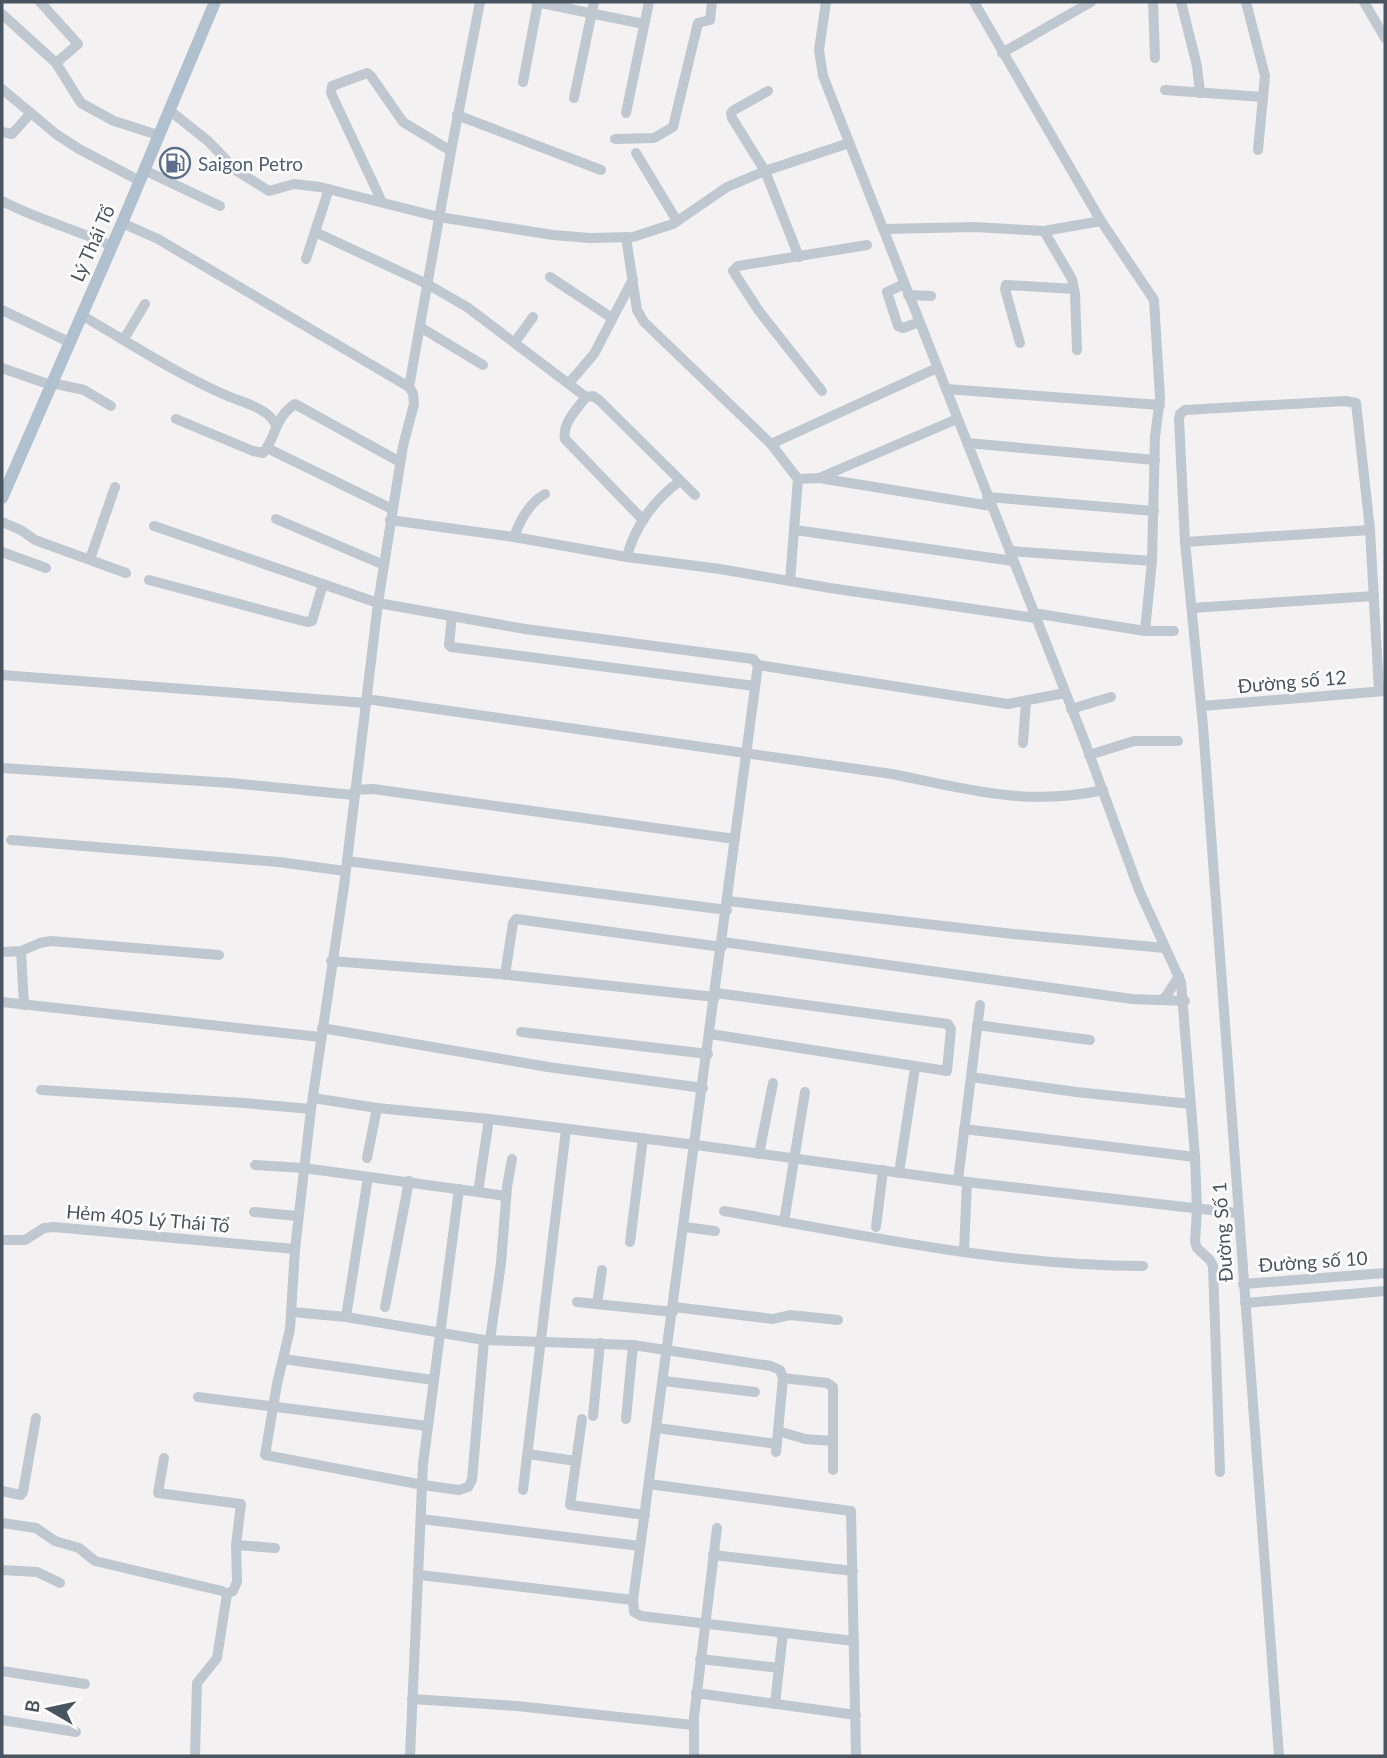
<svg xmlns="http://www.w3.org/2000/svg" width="1387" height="1758" viewBox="0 0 1387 1758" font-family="Lato,sans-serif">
<rect width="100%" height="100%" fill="#f3f1f1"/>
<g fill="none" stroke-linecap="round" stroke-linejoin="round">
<g stroke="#bfc8d0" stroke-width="10">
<polyline points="40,2 78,44 56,63"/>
<polyline points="480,2 451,151 409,387 413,393 414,404 403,446 378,603 344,886 311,1109 295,1249 290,1329 277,1384 265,1455 423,1485 459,1490 468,1487 472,1480 484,1340"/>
<polyline points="536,2 644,24"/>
<polyline points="826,2 819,50 823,76 1083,737 1139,890 1181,982 1195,1157 1197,1209 1195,1242 1197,1248 1210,1260 1213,1266 1220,1472"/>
<polyline points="974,2 1101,221 1154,300 1160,398 1155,437 1152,561 1145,631"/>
<polyline points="1153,2 1155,58"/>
<polyline points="1181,2 1197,66 1200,93"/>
<polyline points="1246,2 1265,76 1258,150"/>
<polyline points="1364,2 1385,38"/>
<polyline points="2,14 56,63 81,103 114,121 158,135"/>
<polyline points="1002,53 1091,2"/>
<polyline points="523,82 538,2"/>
<polyline points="2,89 56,134 79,149 140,181"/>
<polyline points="1165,90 1263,97"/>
<polyline points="768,91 734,110 731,113 732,118 765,171 799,257"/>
<polyline points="574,98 594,2"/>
<polyline points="169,110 208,141 237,171 269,191 294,184 320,187 439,217 553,235 590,238 633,237 673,224 727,187 765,171 849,143"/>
<polyline points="626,113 649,2"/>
<polyline points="457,115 601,170"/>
<polyline points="2,132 12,134 31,113"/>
<polyline points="615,139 654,138 673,127 698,23 710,20 712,2"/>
<polyline points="636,153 677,221"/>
<polyline points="144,170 220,206"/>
<path d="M2 201C38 220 75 229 112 246"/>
<polyline points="382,202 331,93 332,86 367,73 371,76 403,122 451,151"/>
<polyline points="122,223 158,239 409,387"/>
<polyline points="883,229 974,227 1044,231 1101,221"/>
<polyline points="1044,231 1072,279 1075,294 1077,350"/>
<polyline points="315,232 427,284 467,307 586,397 593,396 599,400 695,495"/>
<polyline points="626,237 637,310 644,322 771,444 798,479 790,581"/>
<polyline points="306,259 329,189"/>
<polyline points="550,277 612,318"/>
<polyline points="904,284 887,292 898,326 903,328 919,322"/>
<polyline points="908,295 931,296"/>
<polyline points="2,310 69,342"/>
<path d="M81 315C130 343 178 375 230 397 245 403 269 409 276 425"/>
<polyline points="420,327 483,365"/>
<polyline points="124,339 145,304"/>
<polyline points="515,342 533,317"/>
<polyline points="1020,343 1005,289 1006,285 1074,289"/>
<polyline points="2,368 51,385"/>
<polyline points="52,383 84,390 111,406"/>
<polyline points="569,383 594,354 633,279"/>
<polyline points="946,389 1160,405"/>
<polyline points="822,391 759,311 733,271 738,266 867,245"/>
<path d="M586 397C577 409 562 423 565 439L643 520"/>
<path d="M176 419 253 451 263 453C276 438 274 418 295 404L400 462"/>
<polyline points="967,443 1155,460"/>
<polyline points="771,444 937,368"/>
<polyline points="267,448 392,509"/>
<polyline points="819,478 957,419"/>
<polyline points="798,479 819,478 991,506"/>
<polyline points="987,497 1154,511"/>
<polyline points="276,519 384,565"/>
<polyline points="390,520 514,537 627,557 720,569 830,588 1035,618"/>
<polyline points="2,522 21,530 35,540 126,573"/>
<polyline points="154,526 378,603 525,629 753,659 758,665 1008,704 1065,693"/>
<polyline points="795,530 1013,561"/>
<path d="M514 537C520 520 529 503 545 494"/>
<polyline points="1185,542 1370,530"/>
<polyline points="1010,551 1152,561"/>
<polyline points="2,552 46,568"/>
<path d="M627 557C634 527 655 499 680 481"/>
<polyline points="90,559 115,487"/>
<polyline points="149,580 307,622 312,621 323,584"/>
<polyline points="1192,608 1374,596"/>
<polyline points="1033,613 1145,631 1174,631"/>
<polyline points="452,616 449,645 451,647 755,686"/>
<polyline points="758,665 633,1600 634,1612 641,1616 854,1641"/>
<polyline points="2,675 366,703"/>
<path d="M366 699 892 774C965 789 1028 807 1103 790"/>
<polyline points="1202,706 1385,691"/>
<polyline points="1071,709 1111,697"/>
<polyline points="1023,743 1026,701"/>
<polyline points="1089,755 1134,741 1178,741"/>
<polyline points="2,768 231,783 354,795"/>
<polyline points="355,790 373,789 735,839"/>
<polyline points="11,840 279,862 345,871"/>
<polyline points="347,861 727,910"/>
<polyline points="728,901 1013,934 1165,948"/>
<polyline points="723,942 1132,999 1185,1001"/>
<polyline points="21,951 24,1005"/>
<polyline points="2,952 21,951 40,943 51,941 219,955"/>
<polyline points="331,961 500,974 715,997"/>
<polyline points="505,975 513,923 516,919 722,947"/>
<polyline points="1162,1000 1167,995 1179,976"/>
<polyline points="2,1002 320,1037"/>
<polyline points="977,1025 1090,1040"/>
<polyline points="322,1028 548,1067 703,1088"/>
<polyline points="521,1032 708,1054"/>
<polyline points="710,1034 947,1071 951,1029 948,1024 716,993"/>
<polyline points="971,1077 1076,1092 1191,1104"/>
<polyline points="41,1090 244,1103 311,1109"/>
<polyline points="313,1098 377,1108 489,1119 696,1145 967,1182 1237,1213"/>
<polyline points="964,1129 1195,1157"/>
<polyline points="759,1154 773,1083"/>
<polyline points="367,1158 377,1108"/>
<polyline points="255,1165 304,1168 478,1192 489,1119"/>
<polyline points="899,1173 915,1068"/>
<polyline points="958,1180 980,1005"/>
<polyline points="478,1192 506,1196"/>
<path d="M724 1211C863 1235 1002 1266 1143 1266"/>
<polyline points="254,1212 298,1216"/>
<polyline points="784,1222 805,1092"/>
<polyline points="685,1227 715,1231"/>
<polyline points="876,1227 883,1170"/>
<polyline points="2,1240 25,1240 44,1228 54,1227 295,1249"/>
<polyline points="630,1242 643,1138"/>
<polyline points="964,1252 967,1182"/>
<polyline points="1243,1284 1385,1273"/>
<polyline points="577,1302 673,1312"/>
<polyline points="1245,1303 1385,1291"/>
<polyline points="597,1304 602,1270"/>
<polyline points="385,1307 409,1181"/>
<polyline points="674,1307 773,1319 790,1315 838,1320"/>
<polyline points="292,1312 346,1317 484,1340 633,1345 771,1366 780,1370 783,1378 827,1383 833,1387 833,1470"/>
<polyline points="346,1317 368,1177"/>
<polyline points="490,1340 501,1263 507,1187 512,1159"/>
<polyline points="283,1359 433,1380"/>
<polyline points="664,1381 755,1392"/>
<polyline points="198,1397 427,1426"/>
<polyline points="593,1416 600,1343"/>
<polyline points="582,1419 570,1505 645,1515"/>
<polyline points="626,1419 633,1345"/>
<polyline points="657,1428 777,1444"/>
<polyline points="778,1431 805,1439 833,1441"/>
<polyline points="776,1452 783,1378"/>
<polyline points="528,1454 576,1461"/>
<polyline points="164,1458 158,1493 241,1504 236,1545 237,1582 233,1591 227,1594 217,1658 197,1683 195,1756"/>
<polyline points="649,1484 851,1511 856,1756"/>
<polyline points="523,1490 566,1129"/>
<polyline points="2,1491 21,1495 23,1492 36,1418"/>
<polyline points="421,1519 640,1546"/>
<polyline points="2,1523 36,1528 55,1541 79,1548 95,1561 222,1591 227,1594"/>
<polyline points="236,1545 275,1548"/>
<polyline points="713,1555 853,1571"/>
<polyline points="2,1570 37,1572 60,1583"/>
<polyline points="420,1575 633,1600"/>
<polyline points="700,1659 779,1668"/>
<polyline points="2,1671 85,1684"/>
<polyline points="696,1693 856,1715"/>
<polyline points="412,1699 517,1706 693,1725"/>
<polyline points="775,1704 783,1633"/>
<polyline points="2,1720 76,1732"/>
<polyline points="410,1756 423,1464 459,1189"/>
<polyline points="694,1756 694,1717 717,1528"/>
<polyline points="1279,1756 1203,726 1185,542 1179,419 1180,414 1185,410 1345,401 1356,403 1370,530 1379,691"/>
</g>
<polyline stroke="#b1c0cf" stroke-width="12" points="2,498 122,223 215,2"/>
</g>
<defs>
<g id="fuel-ring" transform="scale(1.575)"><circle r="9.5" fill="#fff" stroke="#5c6f8a" stroke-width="1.5"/><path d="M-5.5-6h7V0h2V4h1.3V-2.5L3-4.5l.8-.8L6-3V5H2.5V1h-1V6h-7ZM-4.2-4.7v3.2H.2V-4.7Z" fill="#5c6f8a"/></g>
</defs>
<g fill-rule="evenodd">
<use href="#fuel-ring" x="175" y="163"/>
</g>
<g text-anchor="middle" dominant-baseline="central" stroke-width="5" stroke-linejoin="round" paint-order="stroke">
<g font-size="19" fill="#4e5e75" stroke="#fff" text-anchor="start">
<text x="198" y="163">Saigon Petro</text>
</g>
<g font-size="19" fill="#48545f" stroke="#fff">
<text transform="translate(92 243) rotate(-66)">Lý Thái Tổ</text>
<text transform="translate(1292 681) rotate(-5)">Đường số 12</text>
<text transform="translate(148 1218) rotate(5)">Hẻm 405 Lý Thái Tổ</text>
<text transform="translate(1222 1232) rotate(-94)">Đường Số 1</text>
<text transform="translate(1313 1261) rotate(-4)">Đường số 10</text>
</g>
</g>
<rect width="1387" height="1758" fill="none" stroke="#48545f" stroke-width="7"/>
<g transform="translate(49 1709) rotate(279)" stroke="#ffffff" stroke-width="5" paint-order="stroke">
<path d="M0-5L12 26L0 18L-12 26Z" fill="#48545f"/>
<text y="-10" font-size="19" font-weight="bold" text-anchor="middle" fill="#48545f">B</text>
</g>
</svg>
